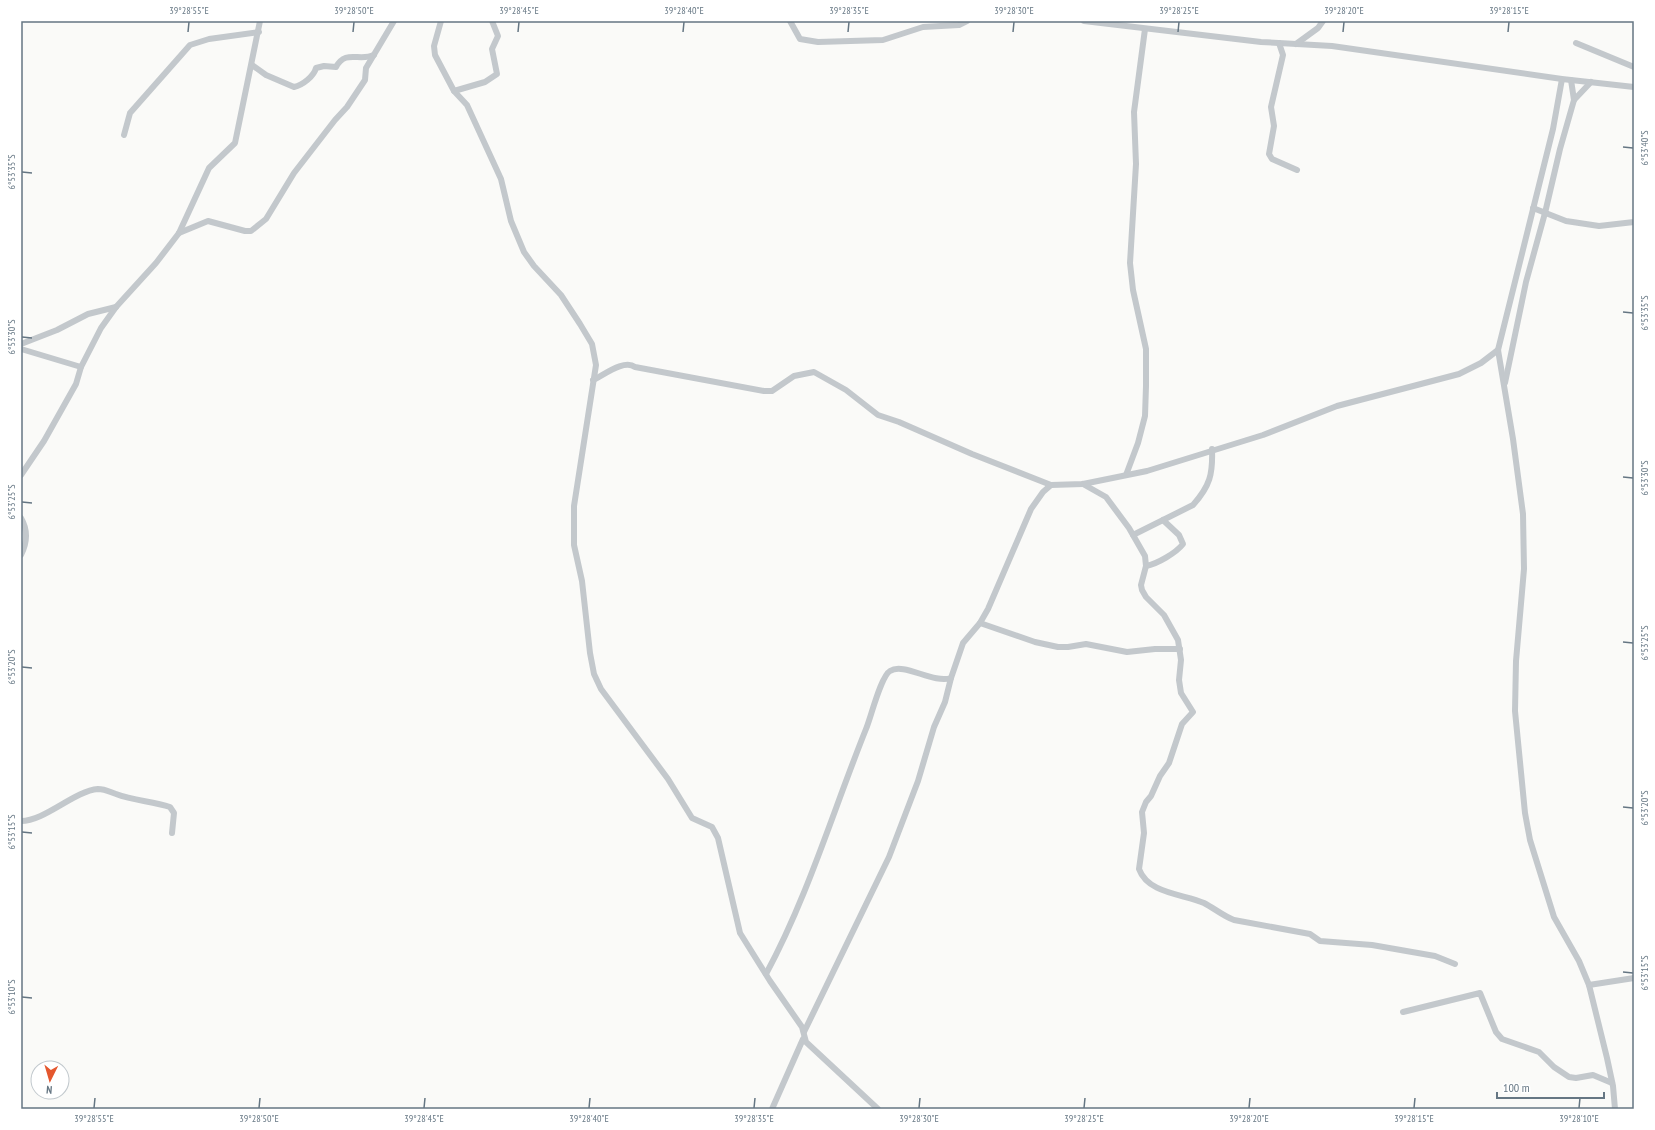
<svg xmlns="http://www.w3.org/2000/svg" width="1655" height="1130" viewBox="0 0 1655 1130" font-family="'PT Sans Narrow',sans-serif">
<rect width="100%" height="100%" fill="#fafaf8"/>
<g fill="none" stroke-linecap="round" stroke-linejoin="round">
<g stroke="#c3c8cc" stroke-width="6">
<polyline points="441,21 434,46 435,55 454,91 467,105 501,179 511,221 524,252 534,266 561,295 580,324 592,344 596,365 574,506 574,545 582,581 590,653 594,674 601,689 668,779 692,818 712,827 718,838 740,933 770,981 802,1027 806,1042 878,1109"/>
<polyline points="790,21 800,39 818,42 883,40 923,27 959,25 967,21"/>
<polyline points="1084,21 1261,42 1332,46 1562,79 1634,87"/>
<polyline points="1279,43 1283,55 1271,107 1274,126 1269,154 1272,159 1297,170"/>
<polyline points="1576,43 1634,67"/>
<polyline points="1296,44 1318,28 1323,21"/>
<path d="M252 65 266 75 294 87C303 85 314 76 316 68L324 66 336 67C346 49 359 62 374 55"/>
<polyline points="1562,79 1553,129 1498,350 1513,439 1523,514 1524,569 1516,661 1515,711 1525,813 1530,840 1554,917 1579,961 1589,985 1607,1058 1613,1086 1615,1109"/>
<polyline points="1571,80 1574,100"/>
<polyline points="454,91 485,82 497,74 492,49 498,36 492,21"/>
<polyline points="124,135 130,113 190,45 209,39 259,32"/>
<polyline points="1533,208 1566,221 1599,226 1634,222"/>
<polyline points="179,233 208,221 245,231 251,231 266,219 294,173 335,120 347,107 365,80 366,68 394,21"/>
<polyline points="21,344 57,330 88,314 116,307"/>
<polyline points="21,349 81,367"/>
<path d="M593 380C604 375 624 359 635 367L764 391H772L794 376 814 372 846 390 878 415 899 422 972 454 1051 485"/>
<polyline points="1505,383 1526,282 1545,213 1560,149 1574,100 1591,82"/>
<polyline points="21,475 44,441 76,384 81,367 101,328 116,307 156,263 179,233 209,168 235,143 260,21"/>
<polyline points="1126,475 1138,443 1145,416 1146,386 1146,349 1133,290 1130,263 1136,164 1134,112 1145,29"/>
<path d="M1083 484 1106 497 1129 528 1145 556 1146 566 1141 585 1142 590 1146 597 1164 615 1178 640 1181 660 1179 680 1181 693 1193 712 1182 724 1169 763 1160 776 1151 796 1146 802 1142 812 1144 833 1139 869C1148 894 1184 894 1204 903 1214 908 1223 916 1234 920L1310 934 1320 941 1372 945 1435 956 1455 964"/>
<path d="M21 518C28 530 27 543 21 555"/>
<path d="M1133 535 1193 505C1210 486 1213 474 1212 449"/>
<path d="M1146 566C1157 564 1176 553 1183 544L1179 535 1163 520"/>
<polyline points="980,623 1035,642 1058,647 1068,647 1086,644 1127,652 1155,649 1180,649"/>
<path d="M21 821C45 821 74 791 98 789 105 789 110 792 116 794 134 801 152 801 170 807L174 813 172 833"/>
<path d="M766 974C808 896 833 811 866 729 871 717 881 676 890 671 904 662 933 684 951 678L963 643 980 623 988 609 1031 509 1043 492 1051 485 1083 484 1147 471 1263 435 1337 406 1459 374 1481 363 1498 350"/>
<polyline points="1589,985 1634,978"/>
<polyline points="1403,1012 1480,993 1496,1032 1502,1039 1539,1052 1554,1067 1569,1077 1576,1078 1593,1075 1612,1083"/>
<polyline points="804,1032 889,857 918,781 934,727 945,702 951,678"/>
<polyline points="772,1109 803,1039"/>
</g>
</g>
<path fill="none" stroke="#657683" stroke-width="1.5" d="M188 32 189 22M353 32 354 22M518 32 519 22M683 32 684 22M848 32 849 22M1013 32 1014 22M1178 32 1179 22M1343 32 1344 22M1508 32 1509 22M1623 147 1633 148M22 172 32 173M1623 312 1633 313M22 337 32 338M1623 477 1633 478M22 502 32 503M1623 642 1633 643M22 667 32 668M1623 807 1633 808M22 832 32 833M1623 972 1633 973M22 997 32 998M94 1108 95 1098M259 1108 260 1098M424 1108 425 1098M589 1108 590 1098M754 1108 755 1098M919 1108 920 1098M1084 1108 1085 1098M1249 1108 1250 1098M1414 1108 1415 1098M1579 1108 1580 1098"/>
<rect width="1655" height="1130" fill="none" stroke="#ffffff" stroke-width="44"/>
<g transform="translate(50 1080) rotate(185)"><circle r="19" fill="#ffffff" stroke="#c1c8cd"/>
<path d="M0-3L7 15L0 10L-7 15Z" fill="#e4572e"/>
<text y="-6" font-size="11" font-weight="bold" text-anchor="middle" fill="#657683">N</text>
</g>
<path d="M1497 1092v6h107v-6" fill="none" stroke="#657683" stroke-width="2"/>
<text x="1503" y="1092" font-size="12" fill="#657683" stroke="#ffffff" stroke-width="3" paint-order="stroke">100 m</text>
<rect x="22" y="22" width="1611" height="1086" fill="none" stroke="#657683" stroke-width="1.5"/>
<g font-size="10" text-anchor="middle" fill="#657683">
<text x="189" y="14">39°28'55"E</text>
<text x="354" y="14">39°28'50"E</text>
<text x="519" y="14">39°28'45"E</text>
<text x="684" y="14">39°28'40"E</text>
<text x="849" y="14">39°28'35"E</text>
<text x="1014" y="14">39°28'30"E</text>
<text x="1179" y="14">39°28'25"E</text>
<text x="1344" y="14">39°28'20"E</text>
<text x="1509" y="14">39°28'15"E</text>
<text transform="translate(1644 148) rotate(-90)" y="4">6°53'40"S</text>
<text transform="translate(11 172) rotate(-90)" y="4">6°53'35"S</text>
<text transform="translate(1644 313) rotate(-90)" y="4">6°53'35"S</text>
<text transform="translate(11 337) rotate(-90)" y="4">6°53'30"S</text>
<text transform="translate(1644 478) rotate(-90)" y="4">6°53'30"S</text>
<text transform="translate(11 502) rotate(-90)" y="4">6°53'25"S</text>
<text transform="translate(1644 643) rotate(-90)" y="4">6°53'25"S</text>
<text transform="translate(11 667) rotate(-90)" y="4">6°53'20"S</text>
<text transform="translate(1644 808) rotate(-90)" y="4">6°53'20"S</text>
<text transform="translate(11 832) rotate(-90)" y="4">6°53'15"S</text>
<text transform="translate(1644 973) rotate(-90)" y="4">6°53'15"S</text>
<text transform="translate(11 997) rotate(-90)" y="4">6°53'10"S</text>
<text x="94" y="1122">39°28'55"E</text>
<text x="259" y="1122">39°28'50"E</text>
<text x="424" y="1122">39°28'45"E</text>
<text x="589" y="1122">39°28'40"E</text>
<text x="754" y="1122">39°28'35"E</text>
<text x="919" y="1122">39°28'30"E</text>
<text x="1084" y="1122">39°28'25"E</text>
<text x="1249" y="1122">39°28'20"E</text>
<text x="1414" y="1122">39°28'15"E</text>
<text x="1579" y="1122">39°28'10"E</text>
</g>
</svg>
